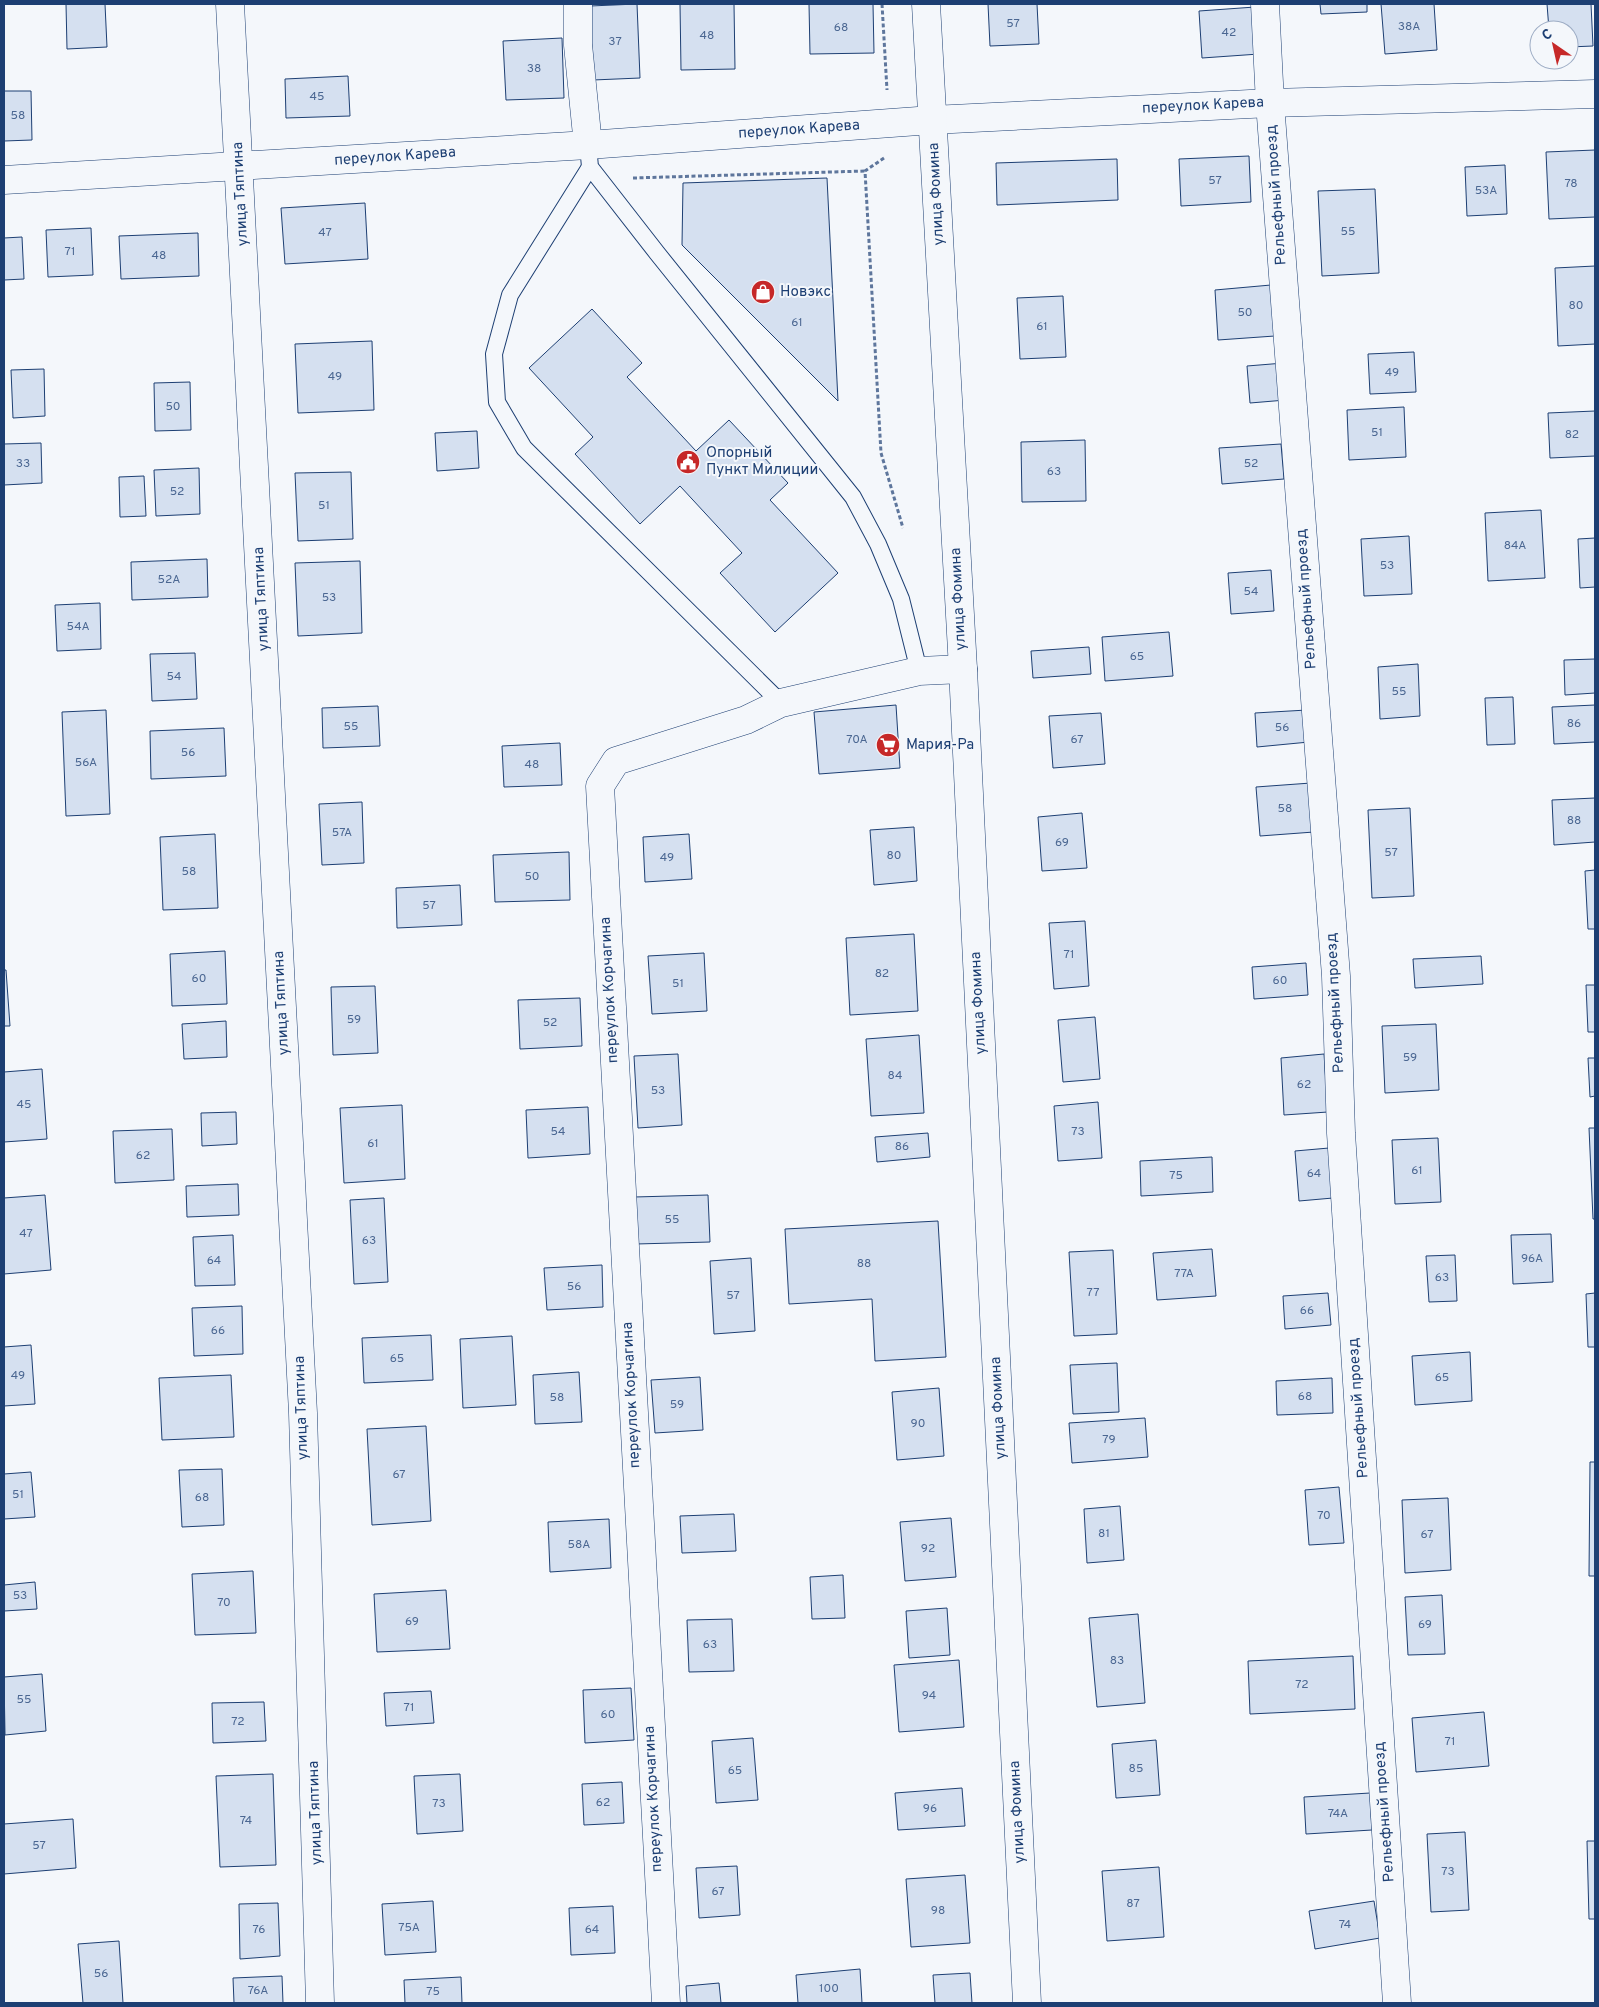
<svg xmlns="http://www.w3.org/2000/svg" width="1599" height="2007" viewBox="0 0 1599 2007" font-family="Overpass,sans-serif">
<rect width="100%" height="100%" fill="#f4f7fb"/>
<g fill="#d5e0f0" stroke="#1d3f73">
<polygon points="66,4 105,4 107,47 67,49"/>
<polygon points="637,4 640,78 593,80 590,6"/>
<polygon points="680,4 734,4 735,69 681,70"/>
<polygon points="809,4 873,4 874,53 810,54"/>
<polygon points="988,4 1037,4 1039,44 990,46"/>
<polygon points="1320,4 1367,4 1367,12 1321,14"/>
<polygon points="1381,4 1434,4 1437,50 1385,54"/>
<polygon points="1547,4 1591,4 1593,46 1569,47 1569,30 1549,30"/>
<polygon points="1255,7 1259,54 1202,58 1199,11"/>
<polygon points="562,38 564,98 506,100 503,41"/>
<polygon points="348,76 350,116 286,118 285,79"/>
<polygon points="4,91 31,91 32,140 4,141"/>
<polygon points="1595,150 1595,217 1549,219 1546,152"/>
<polygon points="1249,156 1251,202 1181,206 1179,159"/>
<polygon points="1117,159 1118,200 997,205 996,163"/>
<polygon points="1505,165 1507,214 1467,216 1465,167"/>
<polygon points="827,178 838,401 682,245 683,183"/>
<polygon points="1375,189 1379,273 1322,276 1318,191"/>
<polygon points="365,203 368,259 285,264 281,208"/>
<polygon points="91,228 93,275 48,277 46,230"/>
<polygon points="198,233 199,276 121,279 119,236"/>
<polygon points="22,237 24,279 4,280 4,238"/>
<polygon points="1595,266 1595,344 1558,346 1555,268"/>
<polygon points="1271,285 1275,336 1218,340 1215,290"/>
<polygon points="1063,296 1066,357 1020,359 1017,298"/>
<polygon points="592,309 642,363 627,377 696,451 729,420 788,483 770,500 838,573 775,632 720,573 742,553 680,486 640,524 575,454 593,437 529,368"/>
<polygon points="372,341 374,410 298,413 295,344"/>
<polygon points="1414,352 1416,392 1370,394 1368,354"/>
<polygon points="1284,363 1286,400 1250,403 1247,366"/>
<polygon points="44,369 45,416 13,418 11,370"/>
<polygon points="190,382 191,430 155,431 154,383"/>
<polygon points="1404,407 1406,457 1349,460 1347,410"/>
<polygon points="1595,411 1595,456 1550,458 1548,413"/>
<polygon points="477,431 479,468 437,471 435,433"/>
<polygon points="1085,440 1086,501 1022,502 1021,442"/>
<polygon points="41,443 42,483 4,485 4,444"/>
<polygon points="1281,444 1284,479 1222,484 1219,448"/>
<polygon points="199,468 200,514 156,516 154,470"/>
<polygon points="351,472 353,539 298,541 295,473"/>
<polygon points="144,476 146,516 120,517 119,477"/>
<polygon points="1541,510 1545,578 1488,581 1485,513"/>
<polygon points="1409,536 1412,594 1364,596 1361,539"/>
<polygon points="1595,538 1595,587 1580,588 1578,539"/>
<polygon points="207,559 208,597 132,600 131,562"/>
<polygon points="360,561 362,633 298,636 295,563"/>
<polygon points="1271,570 1274,611 1231,614 1228,573"/>
<polygon points="100,603 101,649 57,651 55,605"/>
<polygon points="1169,632 1173,676 1105,681 1102,637"/>
<polygon points="1089,647 1091,674 1033,678 1031,651"/>
<polygon points="195,653 197,699 152,701 150,654"/>
<polygon points="1595,659 1595,693 1565,695 1564,660"/>
<polygon points="1418,664 1420,716 1380,719 1378,667"/>
<polygon points="1513,697 1515,744 1487,745 1485,698"/>
<polygon points="896,705 900,768 819,774 814,712"/>
<polygon points="1595,705 1595,742 1554,744 1552,707"/>
<polygon points="378,706 380,746 323,748 322,708"/>
<polygon points="106,710 110,814 66,816 62,712"/>
<polygon points="1307,710 1309,742 1257,747 1255,713"/>
<polygon points="1101,713 1105,764 1053,768 1049,716"/>
<polygon points="224,728 226,776 151,779 150,731"/>
<polygon points="560,743 562,785 504,787 502,746"/>
<polygon points="1311,783 1314,832 1260,836 1256,787"/>
<polygon points="1595,798 1595,842 1554,845 1552,800"/>
<polygon points="362,802 364,863 322,865 319,804"/>
<polygon points="1410,808 1414,896 1372,898 1368,810"/>
<polygon points="1082,813 1087,868 1042,871 1038,817"/>
<polygon points="914,827 917,881 874,885 870,830"/>
<polygon points="215,834 218,908 163,910 160,837"/>
<polygon points="689,834 692,879 645,882 643,837"/>
<polygon points="569,852 570,900 495,902 493,855"/>
<polygon points="1595,870 1595,929 1588,929 1585,871"/>
<polygon points="460,885 462,925 397,928 396,888"/>
<polygon points="1085,921 1089,986 1054,989 1049,923"/>
<polygon points="914,934 918,1011 850,1015 846,938"/>
<polygon points="225,951 227,1004 172,1006 170,954"/>
<polygon points="704,953 707,1011 652,1014 648,956"/>
<polygon points="1481,956 1483,984 1415,988 1413,959"/>
<polygon points="1306,963 1308,995 1254,999 1252,967"/>
<polygon points="4,970 6,970 10,1026 4,1026"/>
<polygon points="1586,985 1595,985 1595,1032 1588,1032"/>
<polygon points="375,986 378,1053 333,1055 331,987"/>
<polygon points="580,998 582,1046 520,1049 518,1000"/>
<polygon points="1095,1017 1100,1079 1063,1082 1058,1020"/>
<polygon points="226,1021 227,1057 184,1059 182,1024"/>
<polygon points="1436,1024 1439,1090 1385,1093 1382,1026"/>
<polygon points="919,1035 924,1113 871,1116 866,1039"/>
<polygon points="678,1054 682,1125 638,1128 634,1056"/>
<polygon points="1324,1054 1328,1112 1284,1115 1281,1058"/>
<polygon points="1588,1058 1595,1058 1595,1096 1590,1097"/>
<polygon points="42,1069 47,1139 4,1142 4,1072"/>
<polygon points="1098,1102 1102,1158 1058,1161 1054,1106"/>
<polygon points="402,1105 405,1179 344,1183 340,1108"/>
<polygon points="588,1107 590,1154 528,1158 526,1110"/>
<polygon points="236,1112 237,1144 202,1146 201,1113"/>
<polygon points="1589,1128 1595,1128 1595,1219 1593,1219"/>
<polygon points="172,1129 174,1180 115,1183 113,1131"/>
<polygon points="928,1133 930,1157 877,1162 875,1137"/>
<polygon points="1438,1138 1441,1202 1395,1204 1392,1140"/>
<polygon points="1329,1148 1333,1198 1299,1201 1295,1151"/>
<polygon points="1212,1157 1213,1192 1141,1196 1140,1161"/>
<polygon points="238,1184 239,1215 187,1217 186,1186"/>
<polygon points="45,1195 51,1270 4,1274 4,1198"/>
<polygon points="708,1195 710,1242 636,1244 634,1197"/>
<polygon points="384,1198 388,1282 354,1284 350,1200"/>
<polygon points="938,1221 946,1357 875,1361 872,1299 789,1304 785,1229"/>
<polygon points="1551,1234 1553,1282 1513,1284 1511,1235"/>
<polygon points="233,1235 235,1285 195,1286 193,1237"/>
<polygon points="1212,1249 1216,1296 1157,1300 1153,1253"/>
<polygon points="1113,1250 1117,1334 1074,1336 1069,1252"/>
<polygon points="1455,1255 1457,1301 1429,1302 1426,1256"/>
<polygon points="751,1258 755,1331 714,1334 710,1261"/>
<polygon points="602,1265 603,1307 547,1310 544,1268"/>
<polygon points="1328,1293 1331,1325 1285,1329 1283,1296"/>
<polygon points="1595,1293 1595,1347 1588,1347 1586,1294"/>
<polygon points="242,1306 243,1354 194,1356 192,1308"/>
<polygon points="431,1335 433,1380 364,1383 362,1338"/>
<polygon points="512,1336 516,1405 463,1408 460,1339"/>
<polygon points="31,1345 35,1404 4,1406 4,1347"/>
<polygon points="1470,1352 1472,1401 1415,1405 1412,1356"/>
<polygon points="1117,1363 1119,1412 1073,1414 1070,1365"/>
<polygon points="579,1372 582,1422 535,1424 533,1375"/>
<polygon points="231,1375 234,1437 162,1440 159,1378"/>
<polygon points="700,1377 703,1430 655,1433 651,1380"/>
<polygon points="1332,1378 1333,1413 1277,1415 1276,1381"/>
<polygon points="939,1388 944,1456 897,1460 892,1392"/>
<polygon points="1145,1418 1148,1457 1072,1463 1069,1423"/>
<polygon points="426,1426 431,1521 372,1525 367,1429"/>
<polygon points="1590,1462 1595,1462 1595,1576 1589,1576"/>
<polygon points="222,1469 224,1525 182,1527 179,1470"/>
<polygon points="31,1472 35,1517 4,1519 4,1474"/>
<polygon points="1339,1487 1344,1543 1309,1545 1305,1490"/>
<polygon points="1448,1498 1451,1570 1405,1573 1402,1500"/>
<polygon points="1120,1506 1124,1560 1087,1563 1084,1509"/>
<polygon points="734,1514 736,1551 682,1553 680,1516"/>
<polygon points="951,1518 956,1577 905,1581 900,1522"/>
<polygon points="609,1519 611,1568 550,1572 548,1522"/>
<polygon points="253,1571 256,1633 195,1635 192,1574"/>
<polygon points="843,1575 845,1618 812,1619 810,1577"/>
<polygon points="35,1582 37,1609 4,1611 4,1585"/>
<polygon points="446,1590 450,1649 377,1652 374,1594"/>
<polygon points="1442,1595 1445,1654 1408,1655 1405,1597"/>
<polygon points="947,1608 950,1655 909,1658 906,1611"/>
<polygon points="1138,1614 1145,1703 1097,1707 1089,1618"/>
<polygon points="732,1619 734,1671 689,1672 687,1620"/>
<polygon points="1353,1656 1355,1709 1250,1714 1248,1661"/>
<polygon points="959,1660 964,1727 899,1732 894,1665"/>
<polygon points="42,1674 46,1731 5,1735 4,1677"/>
<polygon points="631,1688 634,1740 585,1743 583,1690"/>
<polygon points="431,1691 434,1723 386,1726 384,1693"/>
<polygon points="264,1702 266,1741 213,1743 212,1703"/>
<polygon points="1484,1712 1489,1766 1416,1772 1412,1718"/>
<polygon points="753,1738 758,1800 716,1803 712,1741"/>
<polygon points="1156,1740 1160,1795 1116,1798 1112,1744"/>
<polygon points="273,1774 276,1865 220,1867 216,1776"/>
<polygon points="460,1774 463,1831 417,1834 414,1776"/>
<polygon points="622,1782 624,1823 584,1825 582,1784"/>
<polygon points="962,1788 965,1826 898,1830 895,1793"/>
<polygon points="1370,1793 1372,1830 1306,1834 1304,1797"/>
<polygon points="73,1819 76,1868 4,1874 4,1824"/>
<polygon points="1465,1832 1469,1910 1431,1912 1427,1834"/>
<polygon points="1587,1841 1595,1841 1595,1919 1589,1919"/>
<polygon points="737,1866 740,1915 699,1918 696,1868"/>
<polygon points="1159,1867 1164,1937 1107,1941 1102,1871"/>
<polygon points="965,1875 970,1943 911,1947 906,1879"/>
<polygon points="433,1901 436,1952 385,1955 382,1904"/>
<polygon points="1374,1901 1380,1938 1315,1949 1309,1911"/>
<polygon points="278,1903 280,1956 240,1959 239,1904"/>
<polygon points="613,1906 615,1953 571,1955 569,1908"/>
<polygon points="119,1941 123,2003 83,2003 78,1944"/>
<polygon points="860,1969 862,2003 798,2003 796,1975"/>
<polygon points="970,1973 972,2003 935,2003 933,1975"/>
<polygon points="282,1976 283,2003 234,2003 233,1978"/>
<polygon points="461,1977 462,2003 405,2003 404,1980"/>
<polygon points="719,1983 721,2003 687,2003 686,1986"/>
</g>
<g fill="none" stroke-linecap="round" stroke-linejoin="round">
<g stroke="#1d3f73" stroke-width="18">
<g id="lane">
<polyline points="589,156 590,167 657,253 853,497 878,544 901,599 919,671"/>
<polyline points="590,167 510,295 494,354 497,402 524,448 781,703"/>
</g>
</g>
<g stroke="#1d3f73" stroke-width="29">
<g id="street">
<polyline points="230,4 303,1413 320,2003"/>
<polyline points="578,4 578,45 588,145"/>
<polyline points="1265,4 1270,103 1336,976 1341,1133 1397,2003"/>
<polyline points="4,180 588,145 932,120 1270,103 1595,94"/>
<polyline points="666,2003 600,786 616,761 746,720 781,703 919,671 963,669"/>
</g>
</g>
<g stroke="#1d3f73" stroke-width="29">
<polyline id="secondary" points="926,4 963,669 1027,2003"/>
</g>
<g stroke="#5e769c" stroke-width="3" stroke-dasharray="4 2.5" stroke-linecap="butt">
<polyline points="882,4 887,90"/>
<polyline points="884,158 865,171 881,453 903,528"/>
<polyline points="633,178 865,171"/>
</g>
<use href="#lane" stroke="#f4f7fb" stroke-width="16"/>
<use href="#street" stroke="#f4f7fb" stroke-width="28"/>
<use href="#secondary" stroke="#f4f7fb" stroke-width="28"/>
</g>
<defs>
<g id="shop-disc" transform="scale(1.25)"><circle r="9.5" fill="#c62828" stroke="#f4f7fb"/><path d="M-5-2.5h2.3a2.7 3.5 0 0 1 5.4 0H5L5.5 6h-11ZM-1.5-2.5h3a1.5 2.3 0 0 0-3 0Z" fill="#fff"/></g>
<g id="civic-disc" transform="scale(1.25)"><circle r="9.5" fill="#c62828" stroke="#f4f7fb"/><path d="M-.6-6.5H3V-4.5H.6V-3L4-1V1h2V6H-6V1h2V-1L-.6-3ZM-1.2 2.5V6h2.4V2.5Z" fill="#fff"/></g>
<g id="supermarket-disc" transform="scale(1.25)"><circle r="9.5" fill="#c62828" stroke="#f4f7fb"/><path d="M-6-5.5h2.5l.6 2H6L4.5 2H-2.5L-4.4-4H-6ZM-1.5 3.2a1.3 1.3 0 1 0 .1 0ZM3 3.2a1.3 1.3 0 1 0 .1 0Z" fill="#fff"/></g>
</defs>
<g fill-rule="evenodd">
<use href="#shop-disc" x="763" y="292"/>
<use href="#civic-disc" x="688" y="462"/>
<use href="#supermarket-disc" x="888" y="745"/>
</g>
<g text-anchor="middle" dominant-baseline="central" stroke-width="4" stroke-linejoin="round" paint-order="stroke">
<g font-size="12" fill="#4b6792">
<text x="1013" y="24">57</text>
<text x="1409" y="27">38А</text>
<text x="841" y="28">68</text>
<text x="1229" y="33">42</text>
<text x="707" y="36">48</text>
<text x="615" y="42">37</text>
<text x="534" y="69">38</text>
<text x="317" y="97">45</text>
<text x="18" y="116">58</text>
<text x="1215" y="181">57</text>
<text x="1571" y="184">78</text>
<text x="1486" y="191">53А</text>
<text x="1348" y="232">55</text>
<text x="325" y="233">47</text>
<text x="70" y="252">71</text>
<text x="159" y="256">48</text>
<text x="1576" y="306">80</text>
<text x="1245" y="313">50</text>
<text x="797" y="323">61</text>
<text x="1042" y="327">61</text>
<text x="1392" y="373">49</text>
<text x="335" y="377">49</text>
<text x="173" y="407">50</text>
<text x="1377" y="433">51</text>
<text x="1572" y="435">82</text>
<text x="23" y="464">33</text>
<text x="1251" y="464">52</text>
<text x="1054" y="472">63</text>
<text x="177" y="492">52</text>
<text x="324" y="506">51</text>
<text x="1515" y="546">84А</text>
<text x="1387" y="566">53</text>
<text x="169" y="580">52А</text>
<text x="1251" y="592">54</text>
<text x="329" y="598">53</text>
<text x="78" y="627">54А</text>
<text x="1137" y="657">65</text>
<text x="174" y="677">54</text>
<text x="1399" y="692">55</text>
<text x="1574" y="724">86</text>
<text x="351" y="727">55</text>
<text x="1282" y="728">56</text>
<text x="857" y="740">70А</text>
<text x="1077" y="740">67</text>
<text x="188" y="753">56</text>
<text x="86" y="763">56А</text>
<text x="532" y="765">48</text>
<text x="1285" y="809">58</text>
<text x="1574" y="821">88</text>
<text x="342" y="833">57А</text>
<text x="1062" y="843">69</text>
<text x="1391" y="853">57</text>
<text x="894" y="856">80</text>
<text x="667" y="858">49</text>
<text x="189" y="872">58</text>
<text x="532" y="877">50</text>
<text x="429" y="906">57</text>
<text x="1069" y="955">71</text>
<text x="882" y="974">82</text>
<text x="199" y="979">60</text>
<text x="1280" y="981">60</text>
<text x="678" y="984">51</text>
<text x="354" y="1020">59</text>
<text x="550" y="1023">52</text>
<text x="1410" y="1058">59</text>
<text x="895" y="1076">84</text>
<text x="1304" y="1085">62</text>
<text x="658" y="1091">53</text>
<text x="24" y="1105">45</text>
<text x="558" y="1132">54</text>
<text x="1078" y="1132">73</text>
<text x="373" y="1144">61</text>
<text x="902" y="1147">86</text>
<text x="143" y="1156">62</text>
<text x="1417" y="1171">61</text>
<text x="1314" y="1174">64</text>
<text x="1176" y="1176">75</text>
<text x="672" y="1220">55</text>
<text x="26" y="1234">47</text>
<text x="369" y="1241">63</text>
<text x="1532" y="1259">96А</text>
<text x="214" y="1261">64</text>
<text x="864" y="1264">88</text>
<text x="1184" y="1274">77А</text>
<text x="1442" y="1278">63</text>
<text x="574" y="1287">56</text>
<text x="1093" y="1293">77</text>
<text x="733" y="1296">57</text>
<text x="1307" y="1311">66</text>
<text x="218" y="1331">66</text>
<text x="397" y="1359">65</text>
<text x="18" y="1376">49</text>
<text x="1442" y="1378">65</text>
<text x="1305" y="1397">68</text>
<text x="557" y="1398">58</text>
<text x="677" y="1405">59</text>
<text x="918" y="1424">90</text>
<text x="1109" y="1440">79</text>
<text x="399" y="1475">67</text>
<text x="18" y="1495">51</text>
<text x="202" y="1498">68</text>
<text x="1324" y="1516">70</text>
<text x="1104" y="1534">81</text>
<text x="1427" y="1535">67</text>
<text x="579" y="1545">58А</text>
<text x="928" y="1549">92</text>
<text x="20" y="1596">53</text>
<text x="224" y="1603">70</text>
<text x="412" y="1622">69</text>
<text x="1425" y="1625">69</text>
<text x="710" y="1645">63</text>
<text x="1117" y="1661">83</text>
<text x="1302" y="1685">72</text>
<text x="929" y="1696">94</text>
<text x="24" y="1700">55</text>
<text x="409" y="1708">71</text>
<text x="608" y="1715">60</text>
<text x="238" y="1722">72</text>
<text x="1450" y="1742">71</text>
<text x="1136" y="1769">85</text>
<text x="735" y="1771">65</text>
<text x="603" y="1803">62</text>
<text x="439" y="1804">73</text>
<text x="930" y="1809">96</text>
<text x="1338" y="1814">74А</text>
<text x="246" y="1821">74</text>
<text x="39" y="1846">57</text>
<text x="1448" y="1872">73</text>
<text x="718" y="1892">67</text>
<text x="1133" y="1904">87</text>
<text x="938" y="1911">98</text>
<text x="1345" y="1925">74</text>
<text x="409" y="1928">75А</text>
<text x="259" y="1930">76</text>
<text x="592" y="1930">64</text>
<text x="101" y="1974">56</text>
<text x="829" y="1989">100</text>
<text x="258" y="1991">76А</text>
<text x="433" y="1992">75</text>
</g>
<g font-size="15" fill="#1d3f73" stroke="#f4f7fb">
<text transform="translate(1203 106) rotate(-3)">переулок Карева</text>
<text transform="translate(799 130) rotate(-4)">переулок Карева</text>
<text transform="translate(395 157) rotate(-4)">переулок Карева</text>
<text transform="translate(241 194) rotate(-93)">улица Тяптина</text>
<text transform="translate(937 194) rotate(-93)">улица Фомина</text>
<text transform="translate(1277 195) rotate(-94)">Рельефный проезд</text>
<text transform="translate(262 599) rotate(-93)">улица Тяптина</text>
<text transform="translate(959 599) rotate(-93)">улица Фомина</text>
<text transform="translate(1307 599) rotate(-94)">Рельефный проезд</text>
<text transform="translate(610 990) rotate(-93)">переулок Корчагина</text>
<text transform="translate(282 1003) rotate(-93)">улица Тяптина</text>
<text transform="translate(979 1003) rotate(-93)">улица Фомина</text>
<text transform="translate(1336 1003) rotate(-93)">Рельефный проезд</text>
<text transform="translate(632 1395) rotate(-93)">переулок Корчагина</text>
<text transform="translate(302 1408) rotate(-92)">улица Тяптина</text>
<text transform="translate(999 1408) rotate(-93)">улица Фомина</text>
<text transform="translate(1359 1408) rotate(-94)">Рельефный проезд</text>
<text transform="translate(654 1799) rotate(-93)">переулок Корчагина</text>
<text transform="translate(1018 1812) rotate(-93)">улица Фомина</text>
<text transform="translate(1385 1812) rotate(-94)">Рельефный проезд</text>
<text transform="translate(316 1813) rotate(-92)">улица Тяптина</text>
</g>
<g font-size="15" fill="#1d3f73" stroke="#f4f7fb" text-anchor="start">
<text x="780" y="292">Новэкс</text>
<text x="706" y="453">Опорный<tspan x="706" dy="17">Пункт Милиции</tspan></text>
<text x="906" y="745">Мария-Ра</text>
</g>
</g>
<rect width="1599" height="2007" fill="none" stroke="#1d3f73" stroke-width="10"/>
<g transform="translate(1554 45) rotate(326)"><circle r="24" fill="#f4f7fb" stroke="#9eadc5"/>
<path d="M0-4L9 19L0 12L-9 19Z" fill="#c62828"/>
<text y="-8" font-size="14" font-weight="bold" text-anchor="middle" fill="#1d3f73">С</text>
</g>
</svg>
